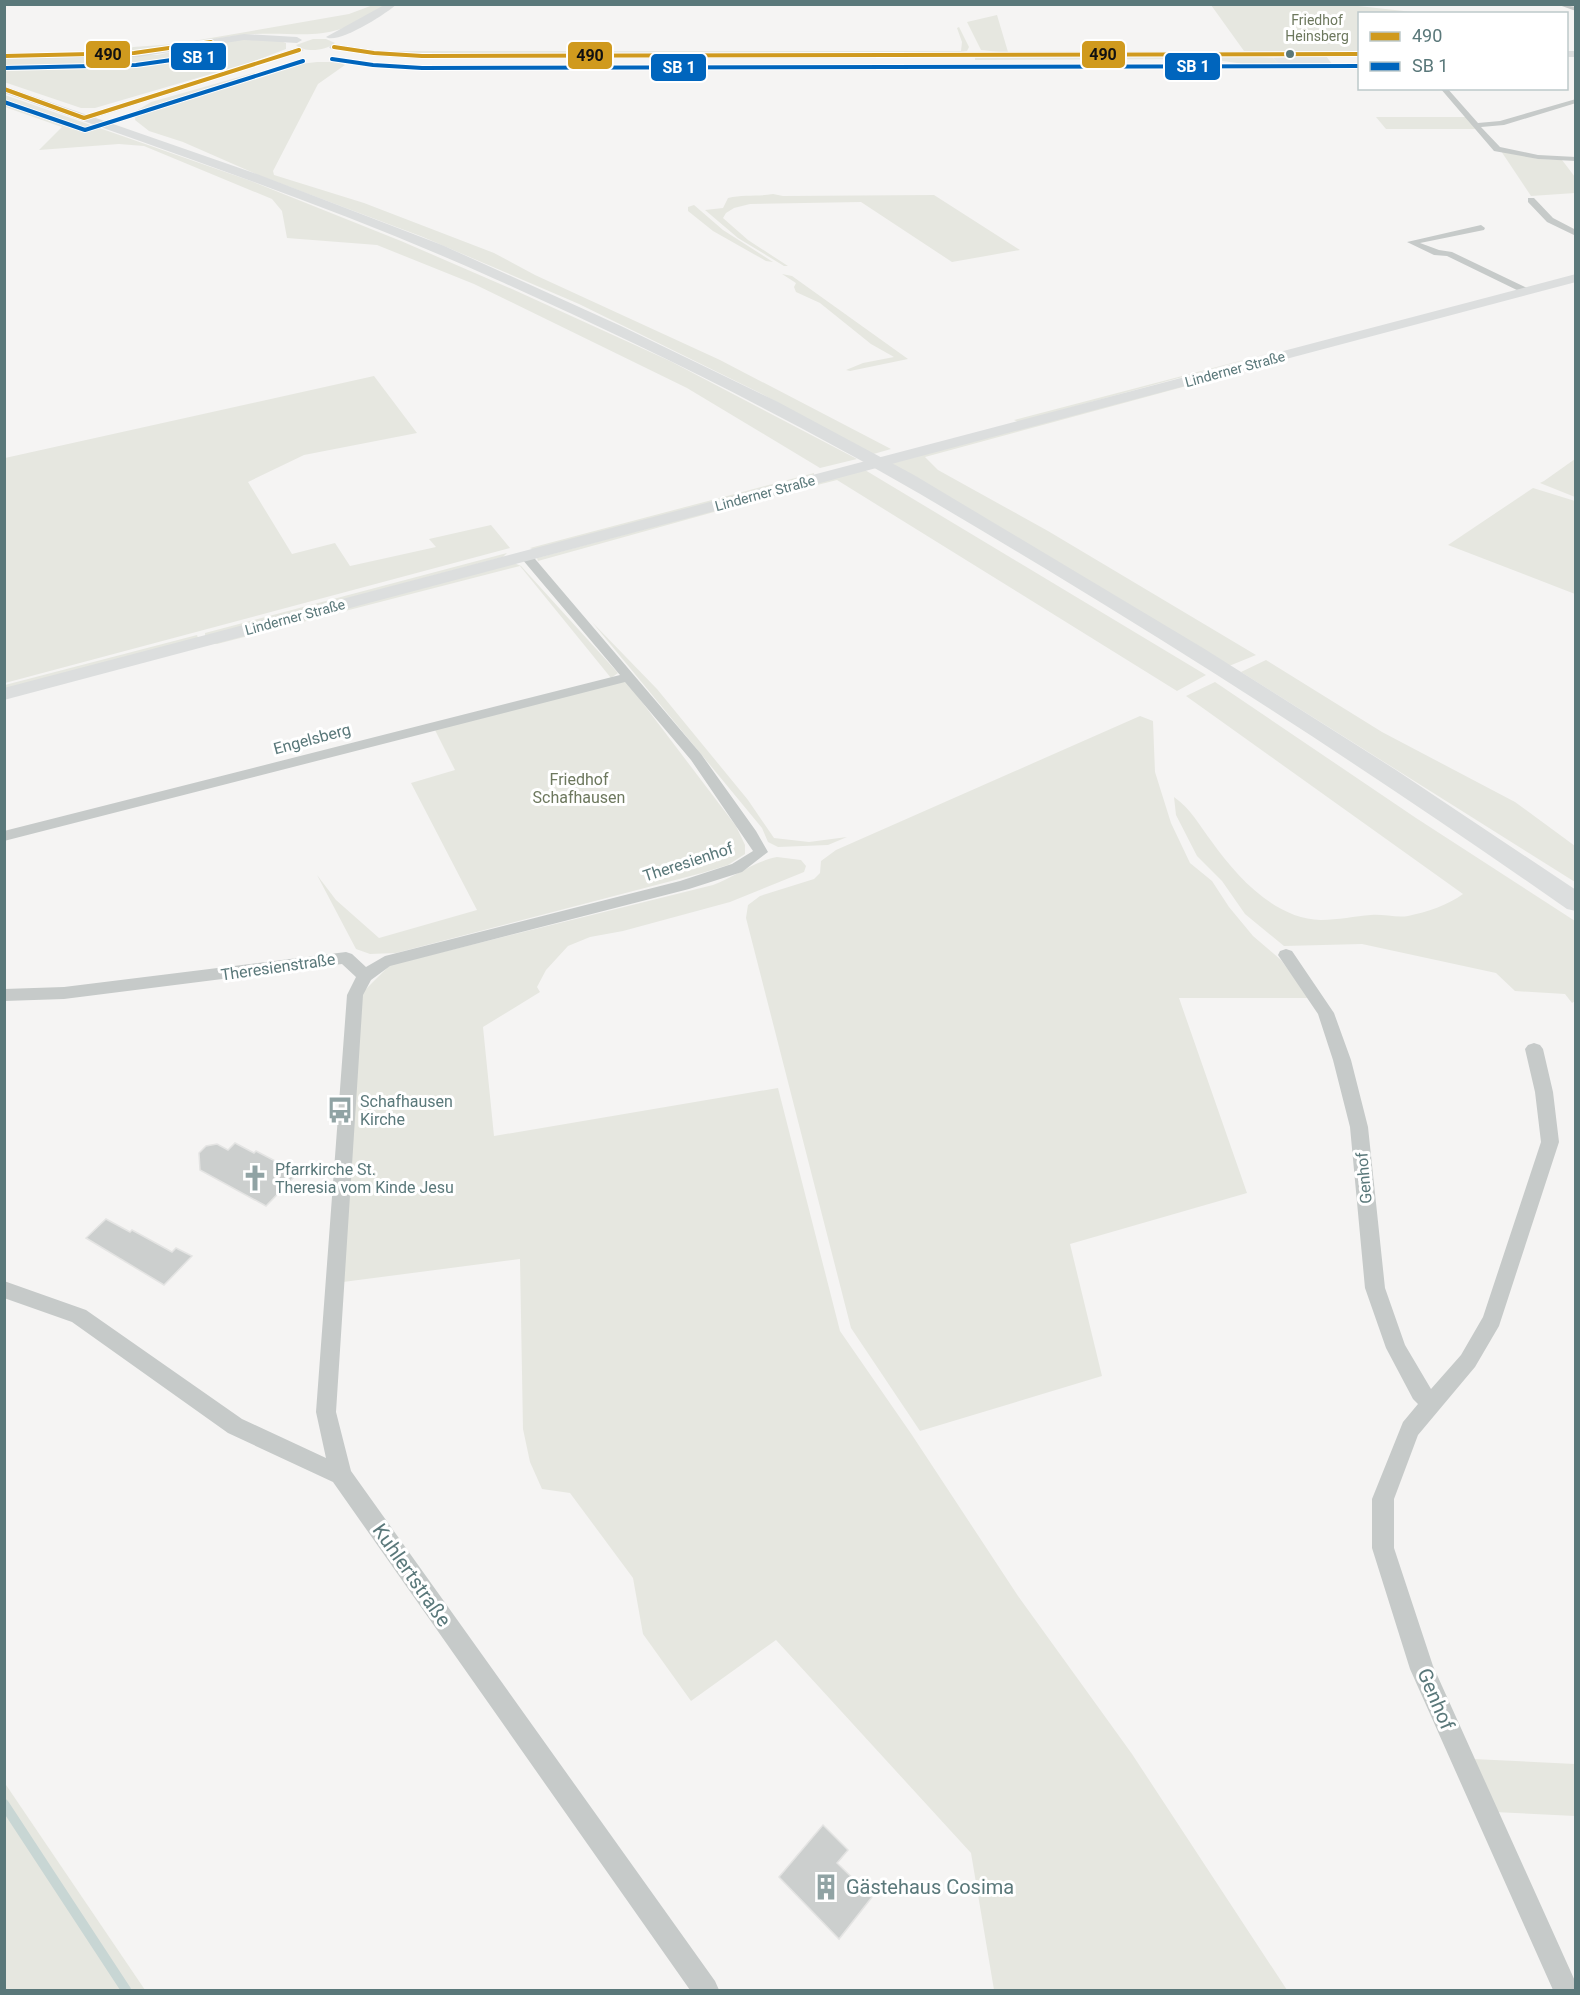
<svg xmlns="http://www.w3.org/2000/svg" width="1580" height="1995" viewBox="0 0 1580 1995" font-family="Roboto,sans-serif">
<rect width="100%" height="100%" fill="#f5f4f3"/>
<polygon fill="#e3e5e4" points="1326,56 1335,68 1282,68 1273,58"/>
<g fill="#e6e7e0">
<polygon points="1340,4 1422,13 1360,14 1359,53 1000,52 981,50 967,22 997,15 1008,52 1244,51 1211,5"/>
<path d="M373 5H385C326 48 305 29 241 35 213 38 187 47 160 50 149 51 138 51 127 51L133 47 176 44 349 14Z"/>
<polygon points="959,27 969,47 967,51 961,52 419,55 372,51 961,51 962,42 957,28"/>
<polygon points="233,39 278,40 286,43 286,49 252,62 95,108 81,108 4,82 5,56 157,55"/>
<path d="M313 39H326L335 43C325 51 305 53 296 45Z"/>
<path d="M976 55 1244 56 1273 58 1282 68C1255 68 1229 60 1202 59L975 60V57H1024Z"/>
<polygon points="317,62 338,62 345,65 318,84 273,171 274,175 364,203 494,253 535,275 720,360 891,449 870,455 762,394 579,304 423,237 258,175 183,142 149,131 135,120 136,111 151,102 275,67"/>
<polygon points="5,95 251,181 401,241 512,289 670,361 857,459 820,468 687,388 474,284 377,245 287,238 282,211 272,199 144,146 119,144 39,150 62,127 5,107"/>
<polygon points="1376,117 1466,117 1477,129 1386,129"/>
<polygon points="1501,151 1539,159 1562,160 1575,177 1575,193 1531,196"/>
<path d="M773 194 783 196 934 195 1020 250 952 262 861 202 750 204 734 208 726 213 723 218 748 240 788 266H784L738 238 705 210 723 208 728 198C743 194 758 197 773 194Z"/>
<polygon points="694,205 723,230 773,262 766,261 713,231 688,211 688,207"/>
<polygon points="782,274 792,276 908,359 850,371 846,370 863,363 894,357 871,344 820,303 796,292 794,287 796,283"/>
<polygon points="1285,349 1018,422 1014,420"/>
<polygon points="1239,369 1242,371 925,457 938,470 1048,531 1256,655 1229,666 886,464"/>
<polygon points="374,376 417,433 304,455 248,482 292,554 335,543 350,566 436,547 429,539 491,525 510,548 5,683 5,458"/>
<polygon points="1575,459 1575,497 1540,483 1544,481"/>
<polygon points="865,470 1206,675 1177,691 837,480 750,502 538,561 537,558"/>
<polygon points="814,473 814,475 534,550 530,548"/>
<polygon points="1533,488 1575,501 1575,594 1448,545"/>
<polygon points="507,553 503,557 205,636 205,633"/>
<polygon points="512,562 521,566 618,673 611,678 520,566 217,644 210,643"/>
<polygon points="592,622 657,689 748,800 774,838 809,842 847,837 828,845 778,847 768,842 762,828"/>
<polygon points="197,635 198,638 5,689 5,685"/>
<polygon points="1266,660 1382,732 1515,802 1575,846 1575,882 1241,672"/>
<polygon points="626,681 736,826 745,845 745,854 728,865 702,873 396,953 370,954 356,949 317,875 336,900 379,938 477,910 411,783 455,770 434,728"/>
<path d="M1215 682 1416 818 1575 921V1001L1572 1003 1565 994 1515 991 1496 973 1362 944 1284 946 1245 914 1222 881 1197 856 1176 815 1174 797C1191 809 1200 826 1212 842 1237 877 1275 919 1321 920 1338 920 1355 916 1371 915 1383 914 1397 918 1408 916 1427 912 1448 905 1463 894L1186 696Z"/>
<polygon points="1140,716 1153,721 1155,772 1171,823 1190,863 1212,881 1229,907 1253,936 1281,960 1309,998 1179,998 1247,1193 1070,1244 1102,1376 920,1431 851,1328 746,918 748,905 760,896 814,879 820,873 821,861 836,850"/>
<path d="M777 857 801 860 806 866 804 872 730 902 623 931 590 937 568 946 546 970 537 987 540 992 483 1027 494 1136 778 1088 840 1331 912 1435 1018 1596 1132 1754 1287 1990H994L971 1853 776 1640 691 1701 643 1634 633 1578 570 1493 542 1489 530 1462 523 1429 520 1259 343 1282 362 993 390 965 713 885C734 877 755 861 777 857Z"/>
<polygon points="1473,1759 1575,1764 1575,1816 1494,1812"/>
<polygon points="4,1782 145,1990 5,1990"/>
</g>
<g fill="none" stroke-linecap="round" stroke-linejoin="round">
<polyline stroke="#c8d6d4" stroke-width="10" points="4,1804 126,1990"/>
</g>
<g fill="#cccfce" stroke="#e4e4e3" stroke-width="1.5">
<polygon points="235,1143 254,1153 256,1151 298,1173 266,1206 200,1170 199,1153 206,1146 217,1144 228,1150"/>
<polygon points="106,1219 130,1232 132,1230 172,1252 176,1248 192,1256 164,1285 86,1238"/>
<polygon points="823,1825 848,1850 837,1863 872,1897 839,1939 779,1877"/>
</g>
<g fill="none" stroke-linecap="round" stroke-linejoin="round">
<g fill="#c6cac9" fill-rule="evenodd">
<polygon points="1558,4 1576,7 1576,11 1559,5"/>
<polygon points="1440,88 1447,88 1478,123 1500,121 1576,99 1576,103 1504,125 1481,127 1500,147 1538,155 1576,157 1576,161 1538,159 1494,151"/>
<polygon points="1528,198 1534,198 1553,218 1576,230 1576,236 1547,222 1528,202"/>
<polygon points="1481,225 1485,228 1484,230 1420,243 1439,250 1452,252 1529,289 1529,293 1523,293 1447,256 1434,255 1407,242"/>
<polygon points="526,552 530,553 701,754 756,831 768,852 742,872 689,889 390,966 371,980 363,995 336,1412 351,1471 715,1981 719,1990 690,1990 333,1482 228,1433 72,1322 4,1298 4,1281 86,1310 242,1419 326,1458 316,1412 347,995 356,977 342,964 64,999 4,1001 4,989 64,987 346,952 352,954 366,967 385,956 680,881 732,864 753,851 691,760 625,682 4,841 4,831 620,675 522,559 522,553"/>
<polygon points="1286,949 1292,951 1334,1013 1351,1060 1368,1127 1385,1288 1405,1345 1431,1389 1461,1355 1483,1317 1541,1142 1535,1092 1525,1049 1528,1045 1534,1043 1540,1045 1543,1049 1553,1092 1559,1142 1499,1326 1475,1367 1418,1435 1394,1499 1394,1548 1433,1666 1575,1981 1576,1990 1553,1990 1410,1669 1372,1548 1372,1499 1403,1422 1418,1404 1413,1399 1386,1348 1365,1288 1350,1127 1333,1060 1318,1014 1278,955 1280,951"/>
</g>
<g fill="#dcdede" fill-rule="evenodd">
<path d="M386 4H397C386 14 337 45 326 37Z"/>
<polygon points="244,34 297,37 302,40 297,43 244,40 138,57 4,59 4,53 138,51"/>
<polygon points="334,44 374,50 422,53 1360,51 1360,57 422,59 374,56 331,49 329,47"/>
<polygon points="296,48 304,50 88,120 80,120 79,118"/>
<rect x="1566" y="51" width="10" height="6"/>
<polygon points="1576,274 1576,282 4,700 4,688"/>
</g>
<path fill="#dcdede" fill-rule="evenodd" d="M4 86 257 174 442 245 621 326 778 402 914 475 1203 648 1396 770 1576 890V911L1567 909C1397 790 1223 676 1046 569 977 528 909 486 838 448 727 387 611 331 495 279 336 207 169 152 4 93Z"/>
<g stroke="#fff" stroke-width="6">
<g id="bus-1">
<polyline points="334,47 374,53 422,56 1360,54"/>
<polyline points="4,56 134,53 211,42"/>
<polyline points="4,89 84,118 299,50"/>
</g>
</g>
<g stroke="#fff" stroke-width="6">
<g id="bus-2">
<polyline points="332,59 373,65 422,68 1360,66"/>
<polyline points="4,68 136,65 214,54"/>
<polyline points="4,102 85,130 303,61"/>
</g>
</g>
<use href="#bus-1" stroke="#d09a1e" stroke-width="4"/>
<use href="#bus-2" stroke="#0065bd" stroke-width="4"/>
</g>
<defs>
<g id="bus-bare" transform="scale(2.07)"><path d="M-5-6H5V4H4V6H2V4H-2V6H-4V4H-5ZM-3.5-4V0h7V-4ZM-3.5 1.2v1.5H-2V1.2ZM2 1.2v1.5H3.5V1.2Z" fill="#90a3a4" stroke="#fff" stroke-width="2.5" paint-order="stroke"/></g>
<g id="church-bare" transform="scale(2.07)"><path d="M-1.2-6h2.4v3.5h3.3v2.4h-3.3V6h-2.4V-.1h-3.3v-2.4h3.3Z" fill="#90a3a4" stroke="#fff" stroke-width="2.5" paint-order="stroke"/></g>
<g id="building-bare" transform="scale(2.07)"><path d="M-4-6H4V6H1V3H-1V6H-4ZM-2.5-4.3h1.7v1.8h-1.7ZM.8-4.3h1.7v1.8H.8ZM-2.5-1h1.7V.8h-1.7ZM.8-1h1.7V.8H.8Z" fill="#90a3a4" stroke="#fff" stroke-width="2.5" paint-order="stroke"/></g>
</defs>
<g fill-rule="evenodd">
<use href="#bus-bare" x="340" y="1110"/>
<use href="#church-bare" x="255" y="1178"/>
<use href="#building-bare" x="826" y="1887"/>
</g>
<circle fill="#5a787a" stroke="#fff" stroke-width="2" cx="1290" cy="54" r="5"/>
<g text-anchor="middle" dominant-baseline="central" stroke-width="6" stroke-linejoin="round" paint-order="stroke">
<g font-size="14" fill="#6d785e" stroke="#fff">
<text x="1317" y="20">Friedhof<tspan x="1317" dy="16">Heinsberg</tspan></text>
</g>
<g font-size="14" fill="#5a787a" stroke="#fff">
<text transform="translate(1235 369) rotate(-15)">Linderner Straße</text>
<text transform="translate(765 493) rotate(-15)">Linderner Straße</text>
<text transform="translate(295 617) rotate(-15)">Linderner Straße</text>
</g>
<g font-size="16" fill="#5a787a" stroke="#fff">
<text transform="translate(312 739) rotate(-15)">Engelsberg</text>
<text transform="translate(688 862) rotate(-18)">Theresienhof</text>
<text transform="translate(278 967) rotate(-8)">Theresienstraße</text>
<text transform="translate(1364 1178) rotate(-95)">Genhof</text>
</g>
<g font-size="16" fill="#6d785e" stroke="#fff">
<text x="579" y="779">Friedhof<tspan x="579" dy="18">Schafhausen</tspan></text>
</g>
<g font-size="16" fill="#5a787a" stroke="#fff" text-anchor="start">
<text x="360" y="1101">Schafhausen<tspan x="360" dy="18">Kirche</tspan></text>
<text x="275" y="1169">Pfarrkirche St.<tspan x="275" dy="18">Theresia vom Kinde Jesu</tspan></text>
</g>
<g font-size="20" fill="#5a787a" stroke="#fff">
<text transform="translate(412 1575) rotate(55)">Kuhlertstraße</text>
<text transform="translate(1436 1699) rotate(67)">Genhof</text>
</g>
<g font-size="20" fill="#5a787a" stroke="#fff" text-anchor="start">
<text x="846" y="1887">Gästehaus Cosima</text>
</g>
</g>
<g stroke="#fff" stroke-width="2">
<rect x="85" y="40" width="46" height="29" rx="6" fill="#d09a1e"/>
<rect x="1081" y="40" width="45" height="29" rx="6" fill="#d09a1e"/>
<rect x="567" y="41" width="46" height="29" rx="6" fill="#d09a1e"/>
<rect x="170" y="42" width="57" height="29" rx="6" fill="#0065bd"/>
<rect x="1164" y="52" width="57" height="29" rx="6" fill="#0065bd"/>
<rect x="650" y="53" width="57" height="29" rx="6" fill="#0065bd"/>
</g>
<g font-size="16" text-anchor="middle" font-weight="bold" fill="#fff">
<text x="199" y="63">SB 1</text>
<text x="1193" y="72">SB 1</text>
<text x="679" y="73">SB 1</text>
</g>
<g font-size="16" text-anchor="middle" font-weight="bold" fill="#111">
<text x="108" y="60">490</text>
<text x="1103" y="60">490</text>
<text x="590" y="61">490</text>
</g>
<rect width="1580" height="1995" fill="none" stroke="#5a787a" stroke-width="12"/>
<rect x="1358" y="12" width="210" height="78" fill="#ffffff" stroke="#bdc9ca" stroke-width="1.5"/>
<rect x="1370" y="32" width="30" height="9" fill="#d09a1e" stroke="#bdc9ca" stroke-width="1.5"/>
<text x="1412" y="42" font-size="18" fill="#5a787a">490</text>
<rect x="1370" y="62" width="30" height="9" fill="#0065bd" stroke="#bdc9ca" stroke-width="1.5"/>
<text x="1412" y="72" font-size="18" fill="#5a787a">SB 1</text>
</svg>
